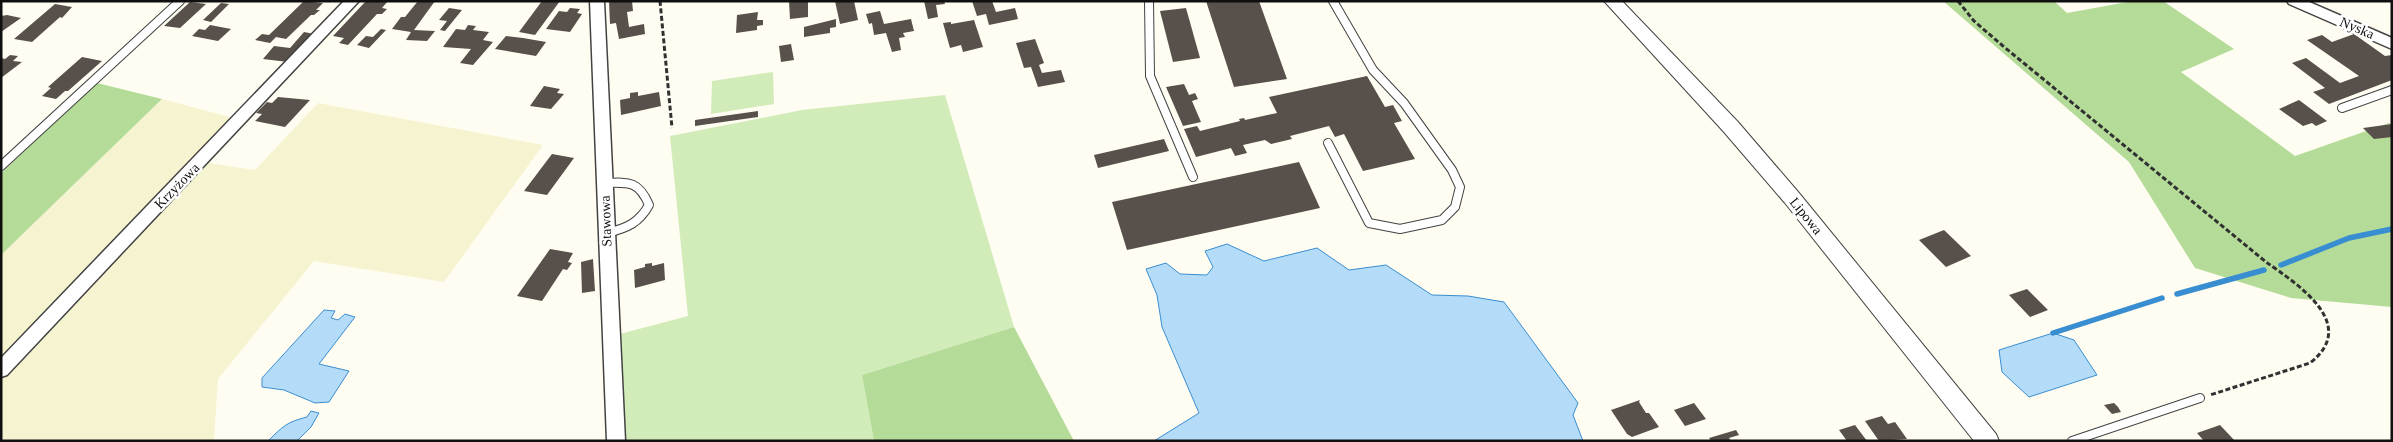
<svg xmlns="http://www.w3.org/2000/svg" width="2393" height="442" viewBox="0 0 2393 442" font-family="'Times New Roman',serif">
<rect width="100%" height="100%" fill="#fffdf1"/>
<polygon fill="#f6f4d0" points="162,99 230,117 208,163 255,170 318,103 543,145 444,282 314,261 218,379 214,441 1,441 1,255"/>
<g fill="#d1ebb9">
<polygon points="773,72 774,104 711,114 712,81"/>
<polygon points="945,95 1014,327 862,375 874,441 625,441 620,334 688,316 670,136 802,110"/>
</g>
<g fill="#b4dc98">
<polygon points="1943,1 2054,1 2067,13 2133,1 2163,1 2234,49 2181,72 2295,156 2389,123 2392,125 2392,307 2291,298 2195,268 2129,162"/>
<polygon points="97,83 162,99 1,255 1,173"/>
<polygon points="1014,327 1074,441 874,441 862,375"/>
</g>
<g fill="#b4dcf8" stroke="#398ed1">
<polygon points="1227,244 1264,261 1317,248 1349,270 1386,265 1432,295 1468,296 1504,302 1578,403 1573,415 1583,441 1154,441 1199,413 1162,327 1157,295 1146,269 1166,263 1180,274 1207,275 1213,267 1205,251"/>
<polygon points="324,310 335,311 331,318 338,320 345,314 355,317 319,364 349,371 329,402 315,403 284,390 262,387 262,378"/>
<polygon points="2053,333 2074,340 2097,375 2029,397 2002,372 1999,350"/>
<path d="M311 411 319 413 311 427 297 441H247H268C283 426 287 422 307 417Z"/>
</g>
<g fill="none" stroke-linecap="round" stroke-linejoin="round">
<g stroke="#398ed1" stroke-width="5.5">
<polyline points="2281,265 2349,238 2392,229"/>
<polyline points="2177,294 2264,270"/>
<polyline points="2053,333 2162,298"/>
</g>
</g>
<g fill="#58514b">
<polygon points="304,1 323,3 316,10 320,10 314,15 311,15 286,39 276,37 270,43 255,40 262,34 269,35"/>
<polygon points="366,1 388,1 382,8 387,9 382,14 377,14 348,45 339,43 344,38 333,36"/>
<polygon points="418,1 435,1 414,30 435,31 427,41 406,40 411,32 392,29 401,17 405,17"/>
<polygon points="542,1 560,1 535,35 519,32"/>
<polygon points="609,1 632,1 633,11 627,12 629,27 644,24 645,34 619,39 616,23 610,24"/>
<polygon points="789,1 808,1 808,17 790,19"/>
<polygon points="835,1 854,1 858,20 840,24"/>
<polygon points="924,1 944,1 945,4 936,5 938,17 928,19"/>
<polygon points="972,1 992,1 996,12 1015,8 1018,19 989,25 986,14 977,16"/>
<polygon points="1206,1 1259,1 1287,79 1234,87"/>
<polygon points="190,2 206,4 180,28 164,26"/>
<polygon points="221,3 229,4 211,22 203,20"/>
<polygon points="55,4 72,7 62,18 60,17 32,42 14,39"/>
<polygon points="449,8 462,10 445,31 440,30 447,21 439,20"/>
<polygon points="570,8 580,9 577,13 582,14 570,32 546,29 559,11 567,12"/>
<polygon points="1186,8 1200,58 1173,62 1160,11"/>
<polygon points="880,11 884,24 911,19 914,31 903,33 905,37 899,38 901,50 892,52 886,33 874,35 872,23 869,24 866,14"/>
<polygon points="758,12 757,20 763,20 763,25 757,26 757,30 736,33 737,15"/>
<polygon points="7,15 21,18 1,32 1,16"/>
<polygon points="836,19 836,27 830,28 830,33 804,37 804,27"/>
<polygon points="974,20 983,47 963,52 961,45 950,48 943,23 951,22 951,24"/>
<polygon points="210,25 231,29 218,41 192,36 199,29 205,30"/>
<polygon points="468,25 476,26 473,30 489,32 483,40 493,42 473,65 460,63 471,49 443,47 456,29 465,30"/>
<polygon points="381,29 386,30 369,48 357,45 366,36 373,37"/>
<polygon points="304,32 314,34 288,62 263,59 274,46 290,48"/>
<polygon points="2354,34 2385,56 2392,55 2392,80 2329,104 2313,92 2325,88 2292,63 2306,58 2340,83 2359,76 2307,40 2322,35 2332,42"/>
<polygon points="506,36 523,38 546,42 536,56 495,49"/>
<polygon points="1035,39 1044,63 1039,65 1042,73 1061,70 1065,82 1038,87 1031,67 1024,68 1016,43"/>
<polygon points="791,44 794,60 781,62 779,46"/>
<polygon points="10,55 18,56 13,61 22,62 1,78 1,58 5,59"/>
<polygon points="82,57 102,61 68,91 65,91 56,99 42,96 51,88 48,87"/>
<polygon points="1367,76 1385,107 1393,105 1402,121 1394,123 1415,159 1363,171 1344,134 1335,137 1329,126 1290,136 1292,139 1271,144 1265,140 1243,145 1247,153 1235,156 1231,148 1196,157 1184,129 1197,126 1200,131 1240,121 1239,119 1244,118 1245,120 1277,113 1269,97"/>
<polygon points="1184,84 1189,95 1195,93 1198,99 1192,101 1201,122 1183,126 1166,87"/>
<polygon points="544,86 560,89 557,93 564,94 551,109 530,106"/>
<polygon points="638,92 638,96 659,92 661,106 621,115 620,100 630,98 630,93"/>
<polygon points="278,97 310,100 285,127 255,121 262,114 256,113 267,102 272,103"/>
<polygon points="2299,100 2327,121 2316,126 2312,123 2303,126 2279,109"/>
<polygon points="758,111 758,117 695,126 695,120"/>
<polygon points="2392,124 2392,137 2374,139 2363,128"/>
<polygon points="1164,139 1169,151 1098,168 1094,155"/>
<polygon points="552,154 574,158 547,195 524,191"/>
<polygon points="1299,162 1320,208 1127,250 1112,202"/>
<polygon points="1944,230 1971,256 1946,267 1919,240"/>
<polygon points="550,249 573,253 568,262 572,263 567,270 563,269 542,301 517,296"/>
<polygon points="593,259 595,291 582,293 581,262"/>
<polygon points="652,263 652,266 664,263 665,280 635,288 634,270 645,267 645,264"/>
<polygon points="2027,289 2048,310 2030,317 2009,295"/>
<polygon points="1640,400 1639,402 1646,413 1649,413 1659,427 1632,437 1627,434 1611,410"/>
<polygon points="1694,403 1706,419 1685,426 1674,410"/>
<polygon points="2114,403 2118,407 2121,412 2112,414 2104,405"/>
<polygon points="1882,416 1888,424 1895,422 1907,439 1879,441 1865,421"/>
<polygon points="1855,425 1867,441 1847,441 1839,430"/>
<polygon points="2220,425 2235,441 2204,441 2197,433"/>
<polygon points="1736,430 1739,435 1729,438 1731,441 1711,441 1709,438"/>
</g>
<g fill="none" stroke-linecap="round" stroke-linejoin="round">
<g stroke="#424242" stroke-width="10">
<g id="service">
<polyline points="1149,1 1150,76 1193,177"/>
<polyline points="2342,108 2392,90"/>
<polyline points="1328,143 1369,223 1400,229 1442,220 1455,207 1460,187 1452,170 1404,103 1373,70 1333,1"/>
<polyline points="1,166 180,1"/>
<path d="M605 183C629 182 639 181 649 205 639 223 627 228 607 233"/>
<polyline points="2072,441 2200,398"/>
</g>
</g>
<g stroke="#424242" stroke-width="3">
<g id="minor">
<polygon points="344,1 359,1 7,375 1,377 1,358"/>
<polygon points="590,1 604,1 625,441 607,441"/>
<polygon points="2287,1 2307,1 2392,38 2392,49 2289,4"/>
</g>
</g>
<g stroke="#424242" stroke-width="2">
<polygon id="tertiary" points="1604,1 1622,1 1738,122 1799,193 1996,434 1999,441 1974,441 1785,203 1724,132"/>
</g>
<g stroke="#313131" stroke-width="3" stroke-dasharray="5 2.5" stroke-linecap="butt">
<polyline points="660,1 672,128"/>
<path d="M1958 1 1974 21 2003 46 2266 262C2297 284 2360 324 2310 363L2210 395"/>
</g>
<use href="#service" stroke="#fff" stroke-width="8"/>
<use href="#minor" fill="#fff" fill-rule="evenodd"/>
<use href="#tertiary" fill="#fff" fill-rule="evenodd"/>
</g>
<g text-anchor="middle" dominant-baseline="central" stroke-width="5" stroke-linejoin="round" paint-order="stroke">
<g font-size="14" fill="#0f0f0f" stroke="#fff">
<text transform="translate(2357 28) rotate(23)">Nyska</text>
<text transform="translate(177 186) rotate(-46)">Krzyżowa</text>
<text transform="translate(1806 216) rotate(51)">Lipowa</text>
<text transform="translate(606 221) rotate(-92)">Stawowa</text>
</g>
</g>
<rect width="2393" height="442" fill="none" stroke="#0f0f0f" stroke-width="5"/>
</svg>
